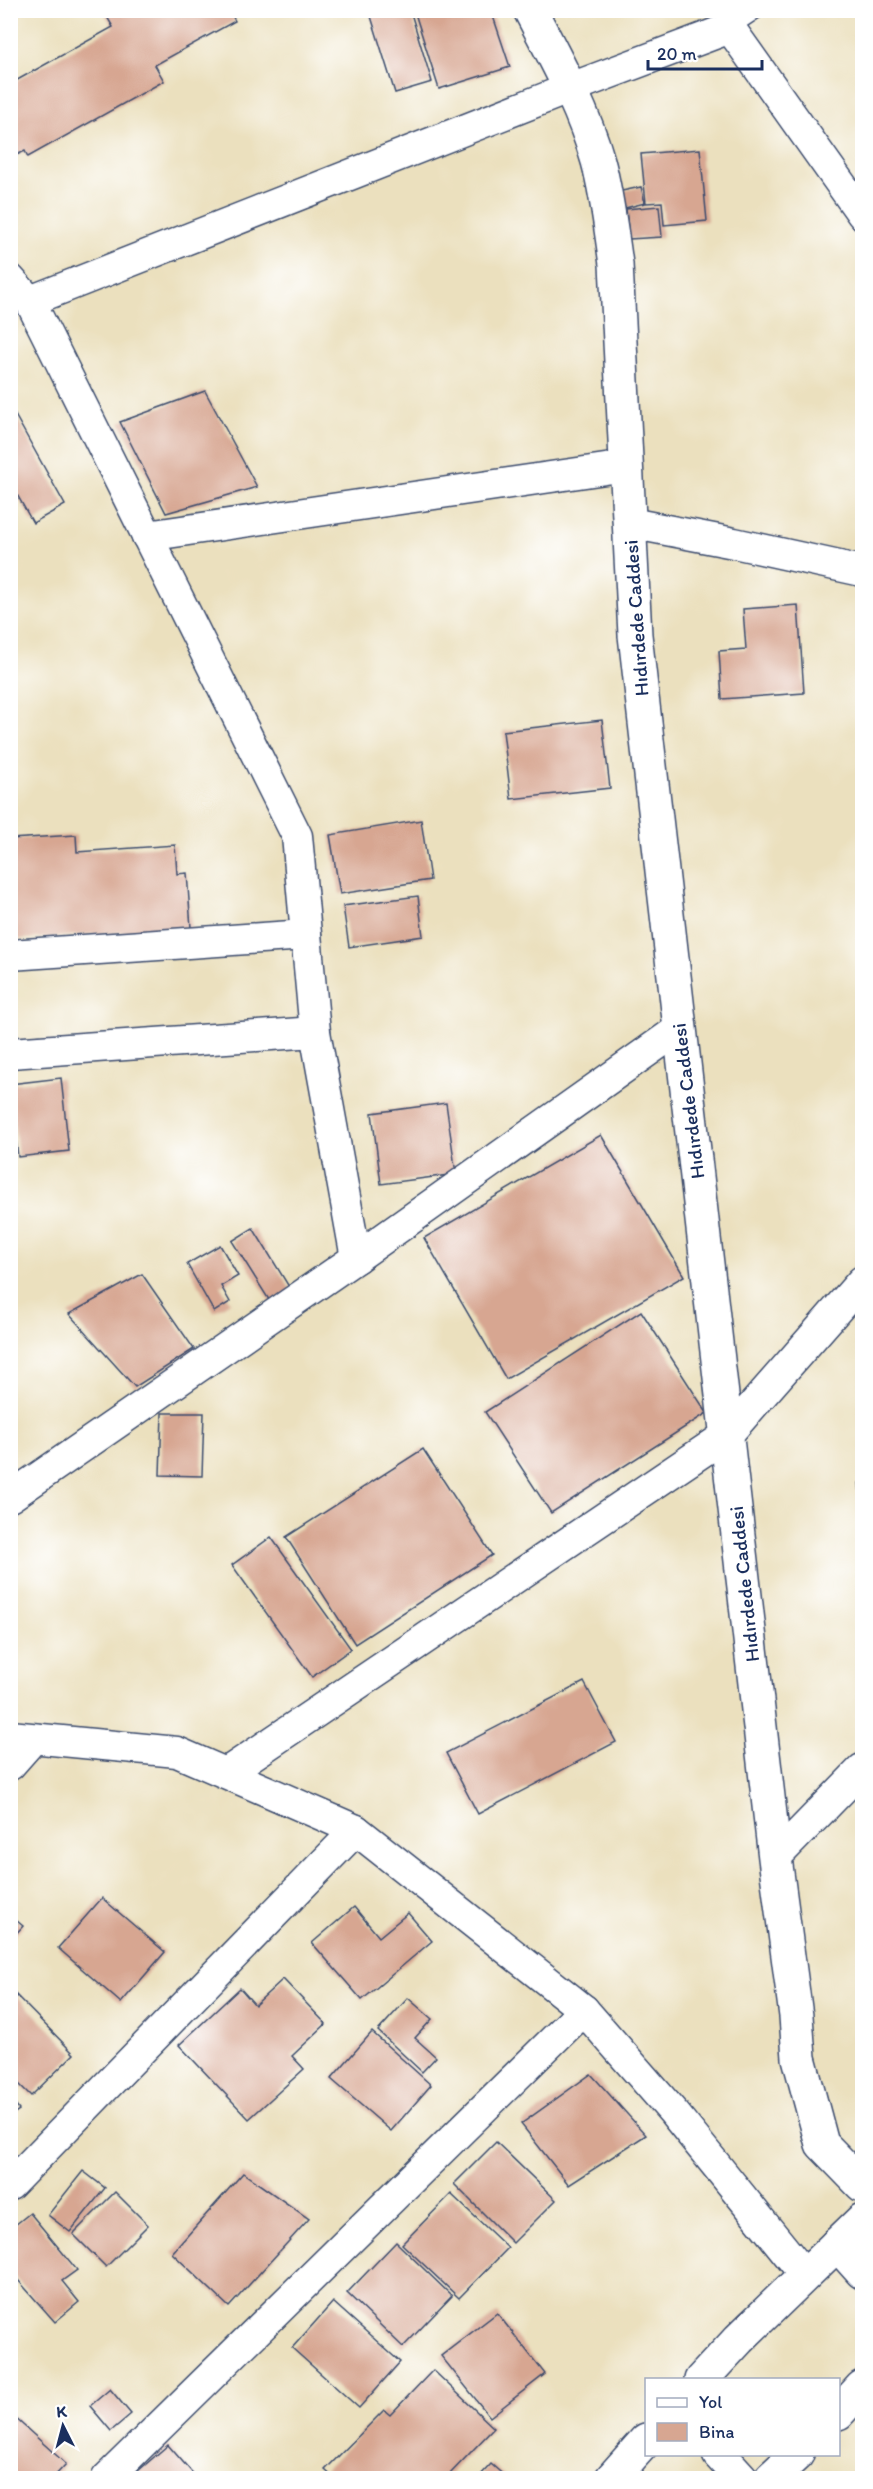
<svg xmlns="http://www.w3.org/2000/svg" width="873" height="2489" viewBox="0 0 873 2489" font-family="Itim,sans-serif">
<rect width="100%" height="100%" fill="#fff"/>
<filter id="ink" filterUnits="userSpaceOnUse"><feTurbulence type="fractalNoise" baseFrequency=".0167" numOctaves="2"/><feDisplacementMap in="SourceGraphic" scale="12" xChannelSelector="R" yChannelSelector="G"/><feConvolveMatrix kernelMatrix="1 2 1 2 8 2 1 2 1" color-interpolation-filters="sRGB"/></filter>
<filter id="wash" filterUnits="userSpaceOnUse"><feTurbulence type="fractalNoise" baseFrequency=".008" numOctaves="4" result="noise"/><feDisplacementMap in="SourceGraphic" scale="24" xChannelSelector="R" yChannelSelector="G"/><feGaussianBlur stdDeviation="1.35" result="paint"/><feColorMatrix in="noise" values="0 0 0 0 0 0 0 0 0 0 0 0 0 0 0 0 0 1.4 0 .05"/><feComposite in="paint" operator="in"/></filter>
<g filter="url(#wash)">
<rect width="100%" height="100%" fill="#ebe0be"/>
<g id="blocks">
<g fill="#d7a691">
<polygon points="103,10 229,10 235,21 155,65 164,81 28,157 25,151 10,158 10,84 113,27"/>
<polygon points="369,10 410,10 432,82 395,93"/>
<polygon points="414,10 491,10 510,67 439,89"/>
<polygon points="700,149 707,221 664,225 662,202 646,203 641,154"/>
<polygon points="641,187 645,203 621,209 617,192"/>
<polygon points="659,206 662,237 629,239 626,209"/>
<polygon points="205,391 257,487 166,513 120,422"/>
<polygon points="10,406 65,505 33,523 10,482"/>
<polygon points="798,605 804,693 722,699 719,651 746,649 743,609"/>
<polygon points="602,720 610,788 511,799 503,731"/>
<polygon points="421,820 430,880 340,894 330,835"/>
<polygon points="76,835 77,852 175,845 177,874 187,873 191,928 10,940 10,839"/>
<polygon points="418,896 423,936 349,947 343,906"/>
<polygon points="61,1078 69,1151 18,1157 10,1084"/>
<polygon points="446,1103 456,1174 381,1184 372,1113"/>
<polygon points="601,1135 684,1276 506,1379 424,1238"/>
<polygon points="253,1228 291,1290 271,1303 232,1241"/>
<polygon points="220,1245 238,1276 221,1286 230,1302 214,1312 187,1264"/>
<polygon points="142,1274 194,1349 135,1387 69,1314"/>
<polygon points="641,1311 707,1413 551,1513 485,1412"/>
<polygon points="162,1413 204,1413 202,1476 160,1475"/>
<polygon points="423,1449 492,1555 355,1644 286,1537"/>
<polygon points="859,1483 862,1483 862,1506 861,1506"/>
<polygon points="271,1537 351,1649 312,1677 232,1565"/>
<polygon points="584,1682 616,1742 478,1814 446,1753"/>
<polygon points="102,1898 165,1952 121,2003 58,1948"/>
<polygon points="354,1907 379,1937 408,1913 432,1941 362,2000 312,1943"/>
<polygon points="10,1915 23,1926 10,1940"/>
<polygon points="283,1979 326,2024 292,2056 304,2069 249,2119 179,2045 240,1988 255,2005"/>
<polygon points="14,1993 74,2054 31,2096 10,2075 10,1997"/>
<polygon points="408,1998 432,2019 415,2038 436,2057 422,2072 378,2031"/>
<polygon points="372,2032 431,2085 391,2131 331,2079"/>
<polygon points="591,2074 646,2135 569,2185 521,2124"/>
<polygon points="10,2098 19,2110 10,2116"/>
<polygon points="496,2142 556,2200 513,2243 454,2184"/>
<polygon points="83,2171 105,2188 70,2232 48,2215"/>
<polygon points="243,2173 309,2219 229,2307 172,2253"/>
<polygon points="115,2192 148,2225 106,2267 73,2234"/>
<polygon points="451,2194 508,2248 459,2298 402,2244"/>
<polygon points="30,2213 77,2270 62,2281 79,2302 55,2322 10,2271 10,2229"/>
<polygon points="396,2242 452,2296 403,2347 347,2293"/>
<polygon points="333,2302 400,2362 359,2408 292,2348"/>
<polygon points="497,2313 545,2374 490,2417 441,2356"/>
<polygon points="433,2370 494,2428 446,2478 334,2478 325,2470 384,2410 390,2415"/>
<polygon points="110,2389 131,2414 111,2431 90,2406"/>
<polygon points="13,2416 66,2464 53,2478 15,2478 10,2475 10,2419"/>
<polygon points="168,2445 197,2478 130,2478"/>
<polygon points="491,2464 507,2478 478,2478"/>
</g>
</g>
</g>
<g filter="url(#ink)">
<use href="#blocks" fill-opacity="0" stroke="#3a4a6c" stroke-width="1.5"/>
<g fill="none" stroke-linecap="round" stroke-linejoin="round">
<g stroke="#3a4a6c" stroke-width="18">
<polyline id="service" points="730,28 757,10"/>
</g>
<g stroke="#3a4a6c" stroke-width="33">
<g id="minor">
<polyline points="10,279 30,301 297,836 315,1032 356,1258"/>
<polyline points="30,301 568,89 730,28 862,214"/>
<polyline points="630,523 734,543 862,571"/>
<polyline points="147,536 626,466"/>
<polyline points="10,955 306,935"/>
<polyline points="10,1053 315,1032"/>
<polyline points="10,1497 356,1258 679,1029"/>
<polyline points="10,1736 177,1752 356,1830 584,2010 674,2113 805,2275"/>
<polyline points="10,1765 33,1739"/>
<polyline points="226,1773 727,1435 862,1281"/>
<polyline points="775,1858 862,1769"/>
<polyline points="10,2185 356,1830"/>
<polyline points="107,2478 584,2010"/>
</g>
</g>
<g stroke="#3a4a6c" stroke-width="36">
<path id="tertiary" d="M530 10C555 58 583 108 598 161 607 194 611 230 616 264L635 635 775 1858 796 2016 799 2058 822 2144 862 2185"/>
</g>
<g stroke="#3a4a6c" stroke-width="36">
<g id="primary">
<polyline points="837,2244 862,2272"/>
<polyline points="701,2380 739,2339 862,2220"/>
<polyline points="838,2413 862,2387"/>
<polyline points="719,2454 741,2478"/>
<polyline points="612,2478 646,2440"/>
<polyline points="771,2478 797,2454"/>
</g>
</g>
<use href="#service" stroke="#fff" stroke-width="15"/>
<use href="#minor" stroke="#fff" stroke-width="30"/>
<use href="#tertiary" stroke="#fff" stroke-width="33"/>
<use href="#primary" stroke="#fff" stroke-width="33"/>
</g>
</g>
<g text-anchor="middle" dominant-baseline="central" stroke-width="6" stroke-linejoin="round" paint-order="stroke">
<g font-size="20" fill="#1b2f5e" stroke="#fff">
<text transform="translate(636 618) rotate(-94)">Hıdırdede Caddesi</text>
<text transform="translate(688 1101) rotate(-97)">Hıdırdede Caddesi</text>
<text transform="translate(744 1584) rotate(-96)">Hıdırdede Caddesi</text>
</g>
</g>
<rect width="873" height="2489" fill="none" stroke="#fff" stroke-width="36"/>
<rect x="645" y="2378" width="195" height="78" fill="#ffffff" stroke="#a4acbf" stroke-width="1.5"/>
<rect x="657" y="2398" width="30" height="9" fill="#ffffff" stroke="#a4acbf" stroke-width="1.5"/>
<text x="699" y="2408" font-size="18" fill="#1b2f5e">Yol</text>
<rect x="657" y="2423" width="30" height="18" fill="#d7a691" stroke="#a4acbf" stroke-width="1.5"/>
<text x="699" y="2438" font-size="18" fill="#1b2f5e">Bina</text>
<g transform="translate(63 2426) rotate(354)" stroke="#ffffff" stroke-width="4.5" paint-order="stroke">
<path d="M0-4.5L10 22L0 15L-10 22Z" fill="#1b2f5e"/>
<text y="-9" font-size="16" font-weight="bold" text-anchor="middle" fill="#1b2f5e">K</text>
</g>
<path d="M648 60v9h114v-9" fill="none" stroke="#1b2f5e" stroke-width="3"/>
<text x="657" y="60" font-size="18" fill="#1b2f5e" stroke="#ffffff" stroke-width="4.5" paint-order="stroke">20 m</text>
</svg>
